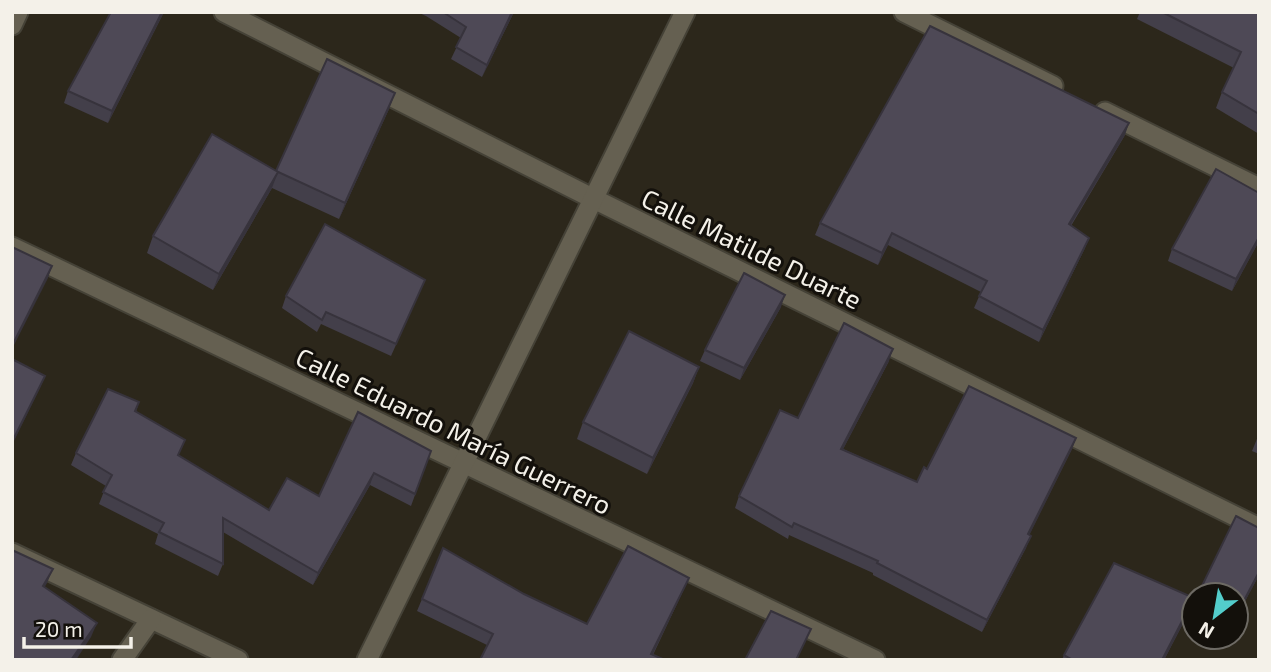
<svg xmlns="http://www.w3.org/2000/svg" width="1271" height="672" viewBox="0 0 1271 672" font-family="'Exo 2',sans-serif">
<rect width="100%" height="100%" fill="#2c271b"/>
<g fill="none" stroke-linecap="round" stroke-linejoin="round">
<g stroke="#454237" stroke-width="23">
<g id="minor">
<polyline points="224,12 594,199 1259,528"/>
<polyline points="904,12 1053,86"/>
<polyline points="12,25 18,12"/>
<polyline points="1105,112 1259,188"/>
<polyline points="12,247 875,660"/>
<polyline points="12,553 238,660"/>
<polyline points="122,660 151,619"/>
<polyline points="367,660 685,12"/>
</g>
</g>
<use href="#minor" stroke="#656051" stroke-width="19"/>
</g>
<g fill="#433f4a">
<polygon points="111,12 164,12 108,123 64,103 68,91"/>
<polygon points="417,12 514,12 482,77 451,59 461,38 426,16"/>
<polygon points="1140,12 1259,12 1259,134 1216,108 1222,92 1234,68 1137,19"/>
<polygon points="389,109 339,219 272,188 213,290 147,253 153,236"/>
<polygon points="1125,135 1071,226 1089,238 1084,250 1039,342 974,308 981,292 888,245 878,265 815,235 820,223"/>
<polygon points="1259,193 1259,241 1232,291 1168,261 1172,249"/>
<polygon points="425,280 391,356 321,324 317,332 282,308 286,296"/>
<polygon points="781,307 740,380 700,361 705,350"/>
<polygon points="889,361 843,449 917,482 927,469 1076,438 1072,449 1029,535 1026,548 982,632 873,575 873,573 789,535 788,539 735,508 739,496 798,418"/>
<polygon points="699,367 693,383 647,474 577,439 583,422"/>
<polygon points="139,402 136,412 179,456 269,510 319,496 431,451 411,506 370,485 313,585 223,532 223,564 218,576 155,544 158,534 99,504 106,486 71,465 76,453"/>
<polygon points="1259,434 1259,454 1252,451"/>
<polygon points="1236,516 1259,528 1259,575 1236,618 1236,595 1198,595"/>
<polygon points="689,578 684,589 653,655 487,645 417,611 422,599 524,594 587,624"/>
<polygon points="1194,600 1190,610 1164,660 1062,660 1064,655"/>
</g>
<g fill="#37333c">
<polygon points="162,12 164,12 108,123 112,111"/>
<polygon points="512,12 514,12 482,77 487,65"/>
<polygon points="395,93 389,109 339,219 345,203"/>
<polygon points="1129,123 1125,135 1064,236 1069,224"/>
<polygon points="278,172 272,188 213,290 219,274"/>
<polygon points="892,233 888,245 878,265 882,253"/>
<polygon points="1259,237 1259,241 1232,291 1236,279"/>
<polygon points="1089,238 1084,250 1039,342 1043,330"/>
<polygon points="52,266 48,278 12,349 12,346"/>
<polygon points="785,295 781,307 740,380 744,368"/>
<polygon points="893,349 889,361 837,461 841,449"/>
<polygon points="699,367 693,383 647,474 653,458"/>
<polygon points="45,376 40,388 12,445 12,442"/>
<polygon points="1076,438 1072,449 1024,546 1028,534"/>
<polygon points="374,473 370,485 313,585 318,573"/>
<polygon points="1031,536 1026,548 982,632 987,620"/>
<polygon points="53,569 47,583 37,601 43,586"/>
<polygon points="1259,572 1259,575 1236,618 1239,610"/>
<polygon points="689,578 684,589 650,660 651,654"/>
<polygon points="1194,600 1190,610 1164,660 1162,660"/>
<polygon points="97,623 91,637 76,660 71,660"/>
</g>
<g fill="#4e4956" stroke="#37333c" stroke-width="2">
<polygon points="111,12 162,12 112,111 68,91"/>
<polygon points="443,12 512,12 487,65 456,47 466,27"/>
<polygon points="1162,12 1259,12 1259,114 1222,92 1241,52"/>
<polygon points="930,26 1129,123 1069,224 1089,238 1043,330 979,296 987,281 892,233 882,253 820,223"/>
<polygon points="327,59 395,93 345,203 276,171"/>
<polygon points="212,134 278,172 219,274 153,236"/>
<polygon points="1216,169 1259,193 1259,237 1236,279 1172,249"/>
<polygon points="325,224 425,280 396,344 326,312 322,320 286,296"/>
<polygon points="12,247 52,266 12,346"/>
<polygon points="744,273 785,295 744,368 705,350"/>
<polygon points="844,323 893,349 841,449 917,482 924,467 927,469 969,386 1076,438 1028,534 1031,536 987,620 877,563 878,561 794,523 792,527 739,496 780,410 798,418"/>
<polygon points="629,331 699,367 653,458 583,422"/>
<polygon points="12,359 45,376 12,442"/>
<polygon points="108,389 139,402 135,411 185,440 178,455 269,510 287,478 319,496 358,412 431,451 415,494 374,473 318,573 223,518 223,564 159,532 164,523 103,492 112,475 76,453"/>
<polygon points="1236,516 1259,528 1259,572 1239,610 1236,609 1236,595 1206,595 1199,592"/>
<polygon points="628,546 689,578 651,654 665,660 480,660 493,634 422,599 443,548 524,594 587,624"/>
<polygon points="12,550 53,569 43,586 97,623 71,660 12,660"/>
<polygon points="1114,563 1194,598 1162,660 1073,660 1064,655"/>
<polygon points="771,611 811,629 796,660 745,660"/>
</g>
<g text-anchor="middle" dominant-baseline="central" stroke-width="6" stroke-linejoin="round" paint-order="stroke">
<g font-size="26" fill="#f4f1e9" stroke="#13100b">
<text transform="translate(752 248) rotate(26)">Calle Matilde Duarte</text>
<text transform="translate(454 430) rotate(26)">Calle Eduardo María Guerrero</text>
</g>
</g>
<rect width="1271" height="672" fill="none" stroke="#f4f1e9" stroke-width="28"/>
<g transform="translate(1215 616) rotate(211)"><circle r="33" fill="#13100b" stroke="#6d6a64" stroke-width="2"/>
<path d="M0-5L12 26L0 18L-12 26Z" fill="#53cdcb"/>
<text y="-10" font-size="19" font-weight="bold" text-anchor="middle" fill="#f4f1e9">N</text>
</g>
<path d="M24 637v10h107v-10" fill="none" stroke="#f4f1e9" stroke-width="3.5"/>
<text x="35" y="637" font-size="21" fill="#f4f1e9" stroke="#13100b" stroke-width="5" paint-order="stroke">20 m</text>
</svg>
